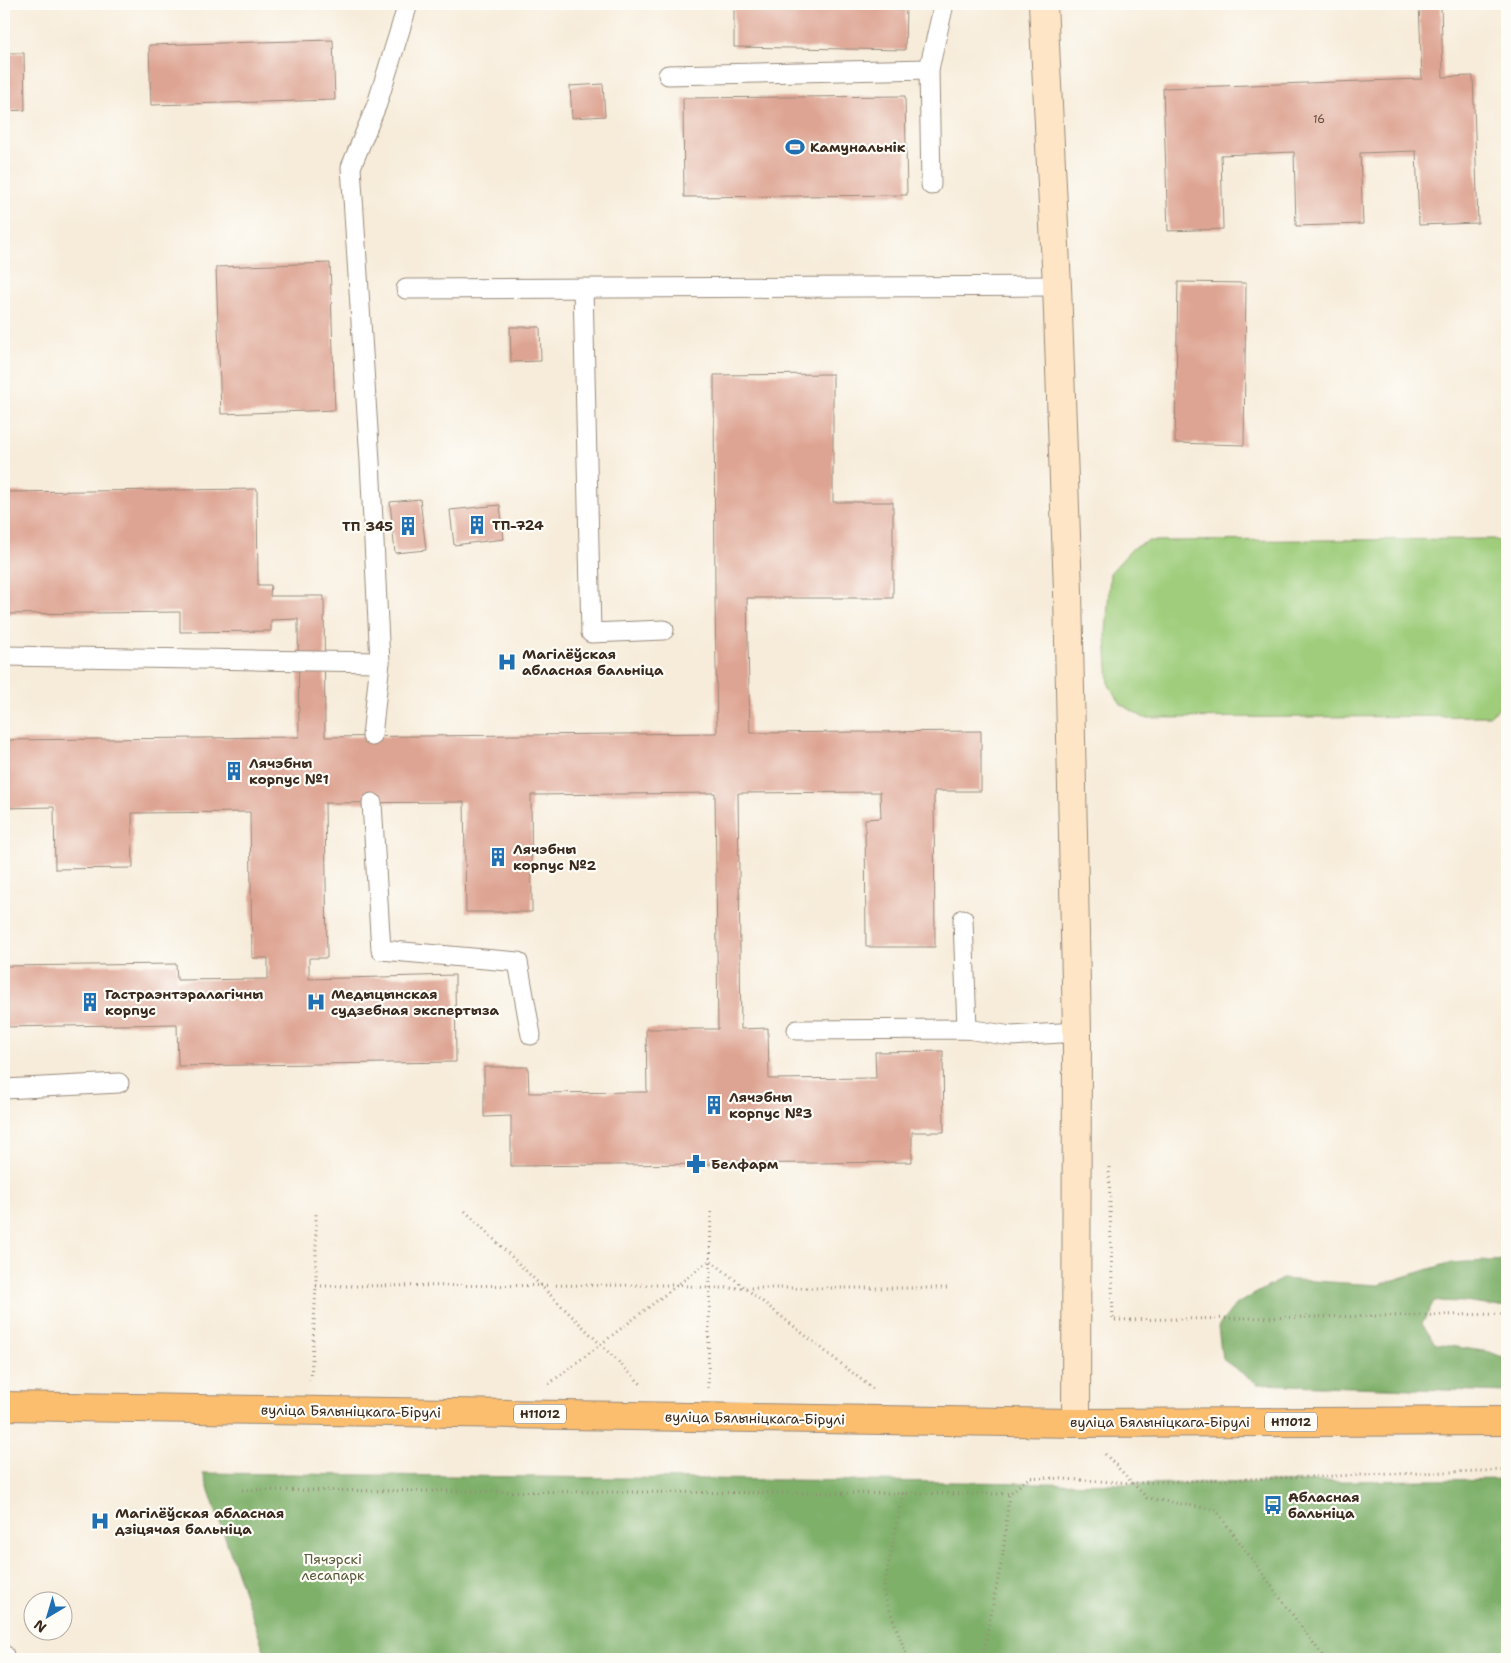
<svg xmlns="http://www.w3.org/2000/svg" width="1511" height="1663" viewBox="0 0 1511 1663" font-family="'Shantell Sans',sans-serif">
<rect width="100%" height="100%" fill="#fdfcf7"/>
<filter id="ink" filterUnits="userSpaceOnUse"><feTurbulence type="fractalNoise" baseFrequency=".02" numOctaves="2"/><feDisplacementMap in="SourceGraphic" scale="10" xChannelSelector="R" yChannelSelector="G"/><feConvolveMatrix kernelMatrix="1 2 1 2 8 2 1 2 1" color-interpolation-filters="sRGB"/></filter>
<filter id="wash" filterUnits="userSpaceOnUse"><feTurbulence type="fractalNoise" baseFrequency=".0096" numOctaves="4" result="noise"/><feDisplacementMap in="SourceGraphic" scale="20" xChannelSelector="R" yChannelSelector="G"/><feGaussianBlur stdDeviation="1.12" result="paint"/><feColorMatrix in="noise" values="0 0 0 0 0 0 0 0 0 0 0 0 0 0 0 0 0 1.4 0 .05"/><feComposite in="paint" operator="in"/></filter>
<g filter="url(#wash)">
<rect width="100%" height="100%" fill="#f7ecda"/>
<polygon fill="#9fcd7b" stroke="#6d7c4c" points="1493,539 1507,544 1507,701 1489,716 1144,718 1121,704 1109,685 1106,634 1110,573 1133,548 1149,541"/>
<g fill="#7fb06b" stroke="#5d6d44">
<polygon points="1507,1260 1507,1308 1464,1302 1434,1301 1422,1324 1436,1344 1490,1352 1507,1359 1507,1392 1258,1384 1222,1359 1218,1327 1235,1305 1282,1279 1378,1285 1449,1263"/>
<polygon points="203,1473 1121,1484 1507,1479 1507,1659 267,1659"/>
</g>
<g id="blocks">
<g fill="#dea493">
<polygon points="734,4 906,4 905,50 734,47"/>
<polygon points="1419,4 1441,4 1443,77 1473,76 1478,223 1419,225 1416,151 1360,153 1363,224 1296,226 1294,152 1221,155 1223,229 1168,231 1163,88 1422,79"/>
<polygon points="333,40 335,100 151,105 149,45"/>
<polygon points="4,53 24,53 25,110 4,111"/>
<polygon points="603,84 605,116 572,118 570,86"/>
<polygon points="905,96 907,195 684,197 683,98"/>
<polygon points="330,263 335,410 221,414 216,267"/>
<polygon points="1178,282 1246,283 1244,445 1175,443"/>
<polygon points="510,327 540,327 541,361 511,362"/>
<polygon points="833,374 833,502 893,502 893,598 747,598 750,733 981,731 981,791 934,791 935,947 866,947 865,819 881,818 880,792 738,793 741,1029 768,1028 769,1079 876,1078 875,1052 943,1051 944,1132 912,1132 912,1162 511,1166 511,1116 484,1117 484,1067 528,1067 529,1093 647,1092 646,1029 718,1029 715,793 531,795 532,912 466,912 464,802 325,803 327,958 309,958 309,979 455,975 456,1062 178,1066 177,1024 4,1027 4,966 176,964 177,980 268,979 268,958 252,958 250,812 132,813 133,868 55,869 54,807 4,808 4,740 299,737 298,619 271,620 271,631 180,632 180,612 4,614 4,492 257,489 258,585 271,585 270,596 324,596 325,737 717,733 715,598 714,375"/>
<polygon points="420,499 426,550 395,553 390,502"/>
<polygon points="500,505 504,539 454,545 450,510"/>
</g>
</g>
</g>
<g filter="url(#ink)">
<use href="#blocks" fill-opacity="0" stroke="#998b7c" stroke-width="1"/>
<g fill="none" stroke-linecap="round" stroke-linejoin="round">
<g stroke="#998b7c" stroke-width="21">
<g id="service">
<polyline points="668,75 929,69"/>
<polyline points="931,185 929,69 944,4"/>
<polyline points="583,288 591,633 664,630"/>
<polyline points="406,289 1057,286"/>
<polyline points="4,656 380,662"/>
<polyline points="372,736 380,662 370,461 351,167 377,104 408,4"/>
<polyline points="372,803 381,950 518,962 531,1035"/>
<polyline points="963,919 967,1029"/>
<polyline points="797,1030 967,1029 1011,1036 1077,1032"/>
<polyline points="4,1089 119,1083"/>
<polyline points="4,1655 4,1659"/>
</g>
</g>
<g stroke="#998b7c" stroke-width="30">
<polyline id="secondary" points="1043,4 1057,286 1068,591 1077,1032 1076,1423"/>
</g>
<g stroke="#998b7c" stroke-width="30">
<polyline id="primary" points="4,1406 1076,1423 1507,1421"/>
</g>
<g stroke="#998b7c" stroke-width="3" stroke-dasharray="1 4" stroke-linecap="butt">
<polyline points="1109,1167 1113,1320 1507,1314"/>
<polyline points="465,1211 643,1386"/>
<polyline points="316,1286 677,1285 710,1288 947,1288"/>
<polyline points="311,1380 316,1286 316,1213"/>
<polyline points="549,1384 710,1260 873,1389"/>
<polyline points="708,1388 711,1209"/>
<polyline points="1105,1454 1147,1498 1216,1510 1325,1659"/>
<polyline points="242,1490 1009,1494 1030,1477 1133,1483 1507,1470"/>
<polyline points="903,1493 883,1592 908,1659"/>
<polyline points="982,1659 1003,1554 1009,1494"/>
</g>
<use href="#service" stroke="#fff" stroke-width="19"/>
<use href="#secondary" stroke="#fde5c5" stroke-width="28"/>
<use href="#primary" stroke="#fbbd6e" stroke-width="28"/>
</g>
</g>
<defs>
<g id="stadium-bare" transform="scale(1.5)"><path d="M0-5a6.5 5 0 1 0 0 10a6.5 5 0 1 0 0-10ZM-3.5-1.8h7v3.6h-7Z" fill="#1f6fb2" stroke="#fdfcf7" stroke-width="2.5" paint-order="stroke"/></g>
<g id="building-bare" transform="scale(1.5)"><path d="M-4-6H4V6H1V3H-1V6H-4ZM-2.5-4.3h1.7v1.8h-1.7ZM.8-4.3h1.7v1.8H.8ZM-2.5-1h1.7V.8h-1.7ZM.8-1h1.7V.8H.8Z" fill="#1f6fb2" stroke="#fdfcf7" stroke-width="2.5" paint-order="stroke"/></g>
<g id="hospital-bare" transform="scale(1.5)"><path d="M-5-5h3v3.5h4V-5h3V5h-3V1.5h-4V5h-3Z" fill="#1f6fb2" stroke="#fdfcf7" stroke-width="2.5" paint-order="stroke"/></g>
<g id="pharmacy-bare" transform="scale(1.5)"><path d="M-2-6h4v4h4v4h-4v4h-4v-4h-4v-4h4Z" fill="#1f6fb2" stroke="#fdfcf7" stroke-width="2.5" paint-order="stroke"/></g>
<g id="bus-bare" transform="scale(1.5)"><path d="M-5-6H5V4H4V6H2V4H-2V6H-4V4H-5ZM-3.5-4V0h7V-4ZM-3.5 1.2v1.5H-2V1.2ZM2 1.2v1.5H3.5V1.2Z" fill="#1f6fb2" stroke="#fdfcf7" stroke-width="2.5" paint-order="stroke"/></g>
</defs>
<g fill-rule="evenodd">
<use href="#stadium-bare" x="795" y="147"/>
<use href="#building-bare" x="477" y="525"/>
<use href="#building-bare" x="408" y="526"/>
<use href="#hospital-bare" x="507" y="662"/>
<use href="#building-bare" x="234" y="771"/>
<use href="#building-bare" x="498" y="857"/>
<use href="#building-bare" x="90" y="1002"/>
<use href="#hospital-bare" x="316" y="1002"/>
<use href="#building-bare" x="714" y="1105"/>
<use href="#pharmacy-bare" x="696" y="1164"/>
<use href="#bus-bare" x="1273" y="1505"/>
<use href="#hospital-bare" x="100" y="1521"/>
</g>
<g text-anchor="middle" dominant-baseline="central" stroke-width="4.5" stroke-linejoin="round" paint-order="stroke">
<g font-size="11" fill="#64483b">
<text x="1319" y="119">16</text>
</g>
<g fill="#fdfcf7" stroke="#75695f" stroke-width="1">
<rect x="514" y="1404.5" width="52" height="19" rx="4"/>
<rect x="1265" y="1412.5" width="52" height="19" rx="4"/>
</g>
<g font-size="12" font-weight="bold" fill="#3b2a1e">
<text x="540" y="1414">Н11012</text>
<text x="1291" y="1422">Н11012</text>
</g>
<g font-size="14" font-weight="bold" fill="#3b2a1e" stroke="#fdfcf7" text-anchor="start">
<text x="810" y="147">Камунальнік</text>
<text x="492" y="525">ТП-724</text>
<text x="393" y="526" text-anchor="end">ТП 345</text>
<text x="522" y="654">Магілёўская<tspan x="522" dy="16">абласная бальніца</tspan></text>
<text x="249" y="763">Лячэбны<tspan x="249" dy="16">корпус №1</tspan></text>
<text x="513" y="849">Лячэбны<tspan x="513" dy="16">корпус №2</tspan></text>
<text x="105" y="994">Гастраэнтэралагічны<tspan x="105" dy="16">корпус</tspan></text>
<text x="331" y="994">Медыцынская<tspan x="331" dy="16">судзебная экспертыза</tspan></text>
<text x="729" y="1097">Лячэбны<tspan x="729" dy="16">корпус №3</tspan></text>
<text x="711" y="1164">Белфарм</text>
<text x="1288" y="1497">Абласная<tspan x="1288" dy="16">бальніца</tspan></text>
<text x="115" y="1513">Магілёўская абласная<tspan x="115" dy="16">дзіцячая бальніца</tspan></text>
</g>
<g font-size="14" fill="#3b2a1e" stroke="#fdfcf7">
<text transform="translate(351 1411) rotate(1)">вуліца Бялыніцкага-Бірулі</text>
<text transform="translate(755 1418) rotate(1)">вуліца Бялыніцкага-Бірулі</text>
<text x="1160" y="1422">вуліца Бялыніцкага-Бірулі</text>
</g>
<g font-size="14" fill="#595b3a" stroke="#fdfcf7">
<text x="333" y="1559">Пячэрскі<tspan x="333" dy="16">лесапарк</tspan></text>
</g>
</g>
<rect width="1511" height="1663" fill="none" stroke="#fdfcf7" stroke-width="20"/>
<g transform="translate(48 1616) rotate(218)"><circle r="24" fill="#fdfcf7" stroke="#afa8a0"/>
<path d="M0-4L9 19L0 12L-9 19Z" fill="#1f6fb2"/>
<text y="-8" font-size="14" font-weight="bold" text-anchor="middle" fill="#3b2a1e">N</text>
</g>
</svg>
